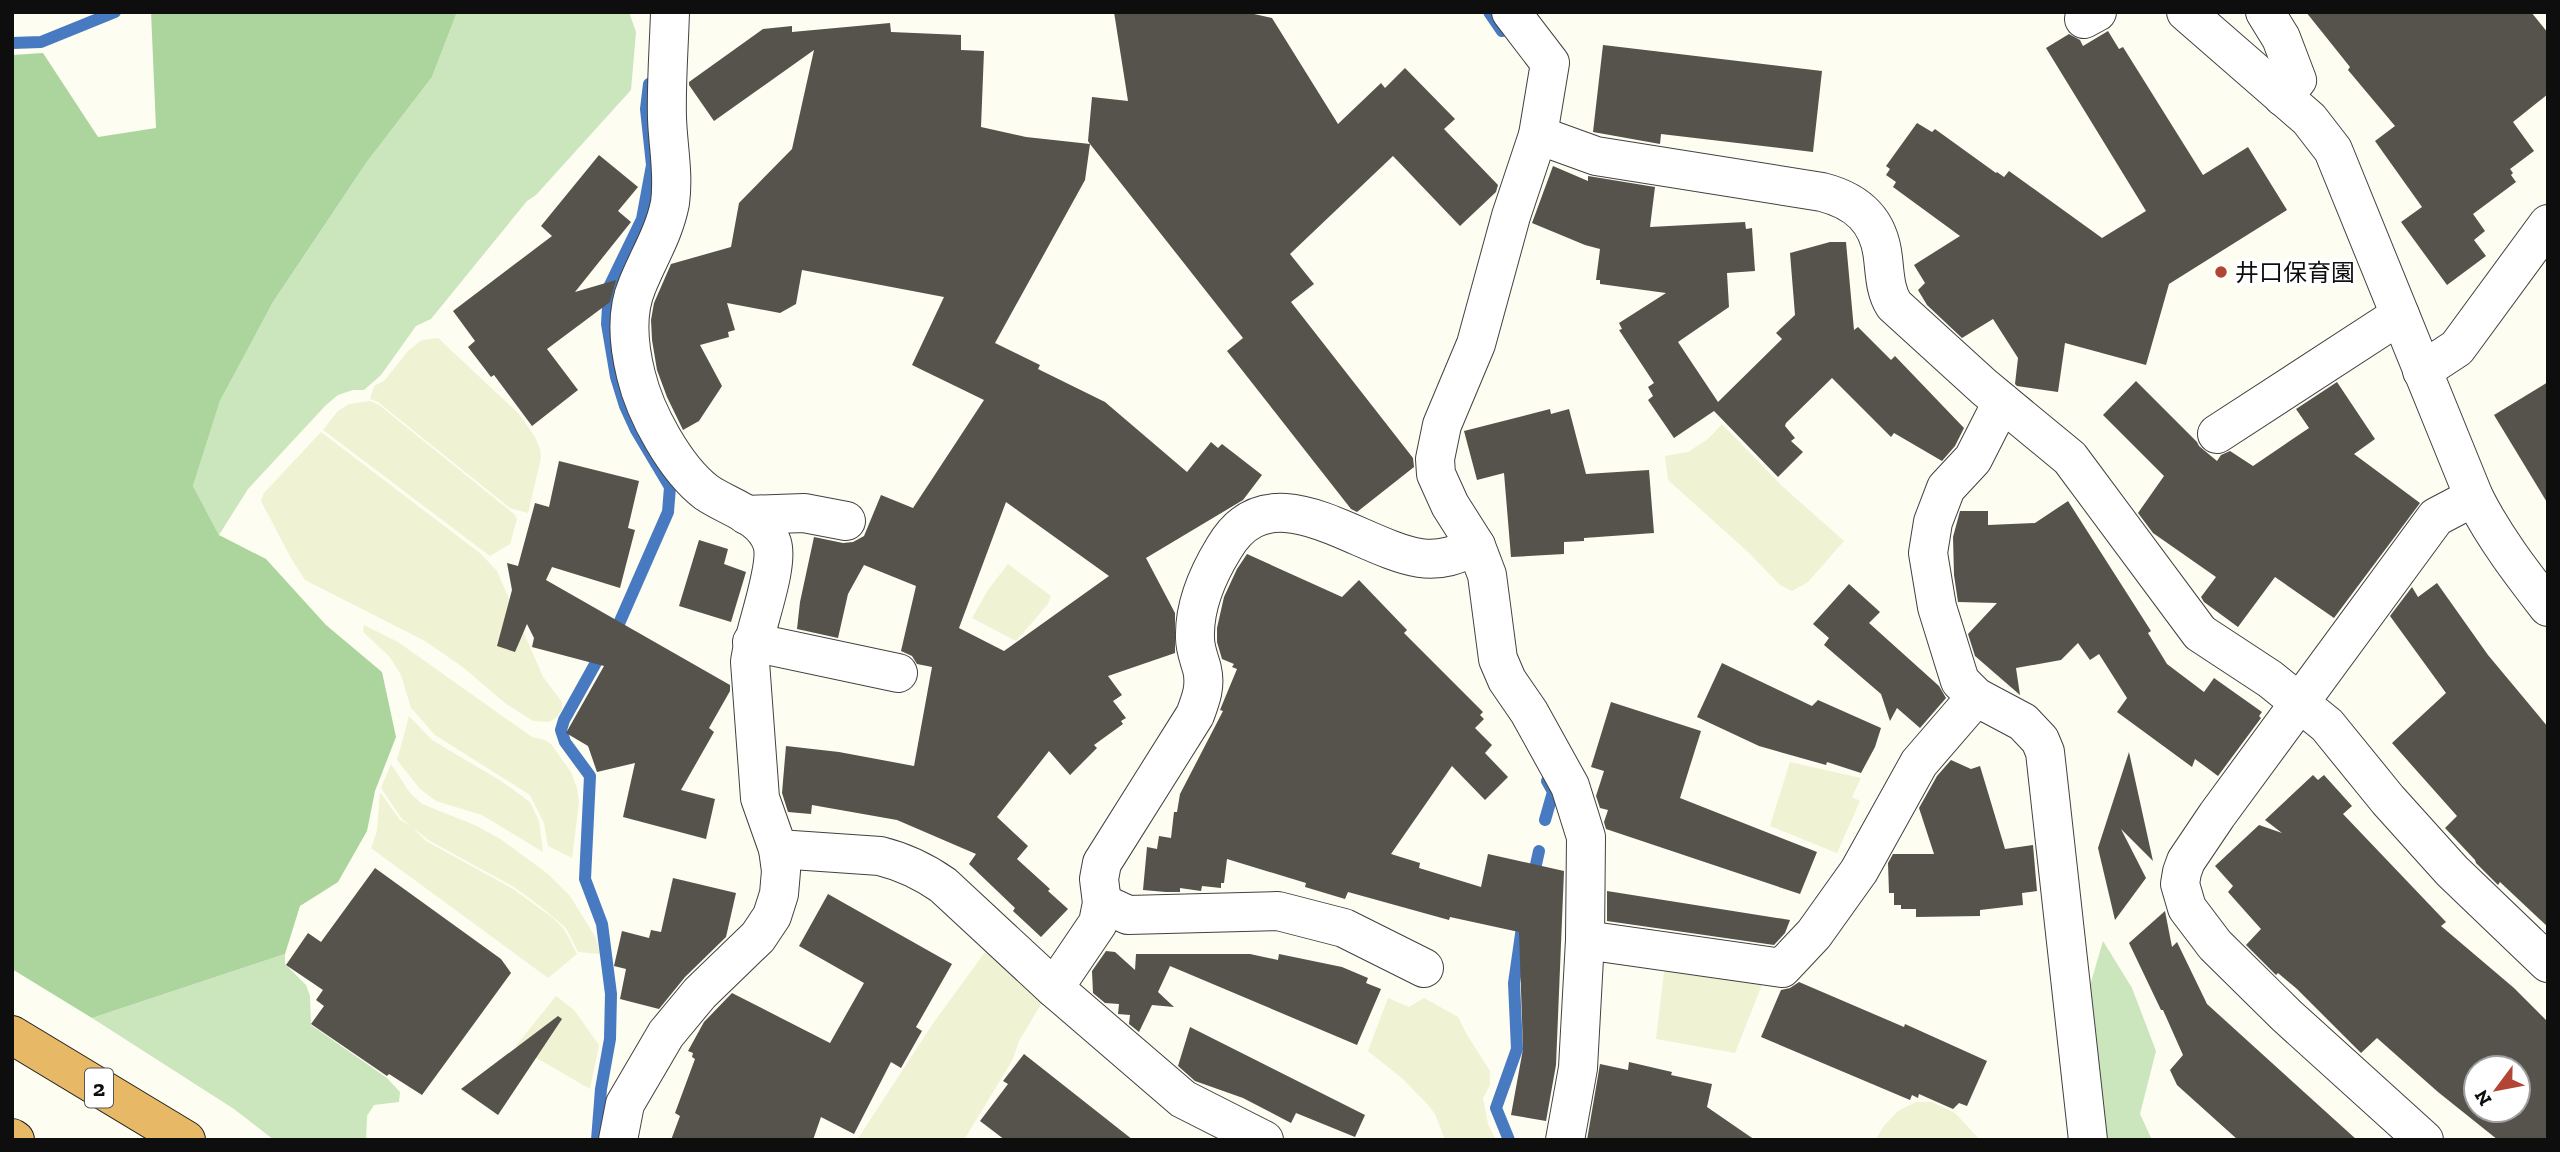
<svg xmlns="http://www.w3.org/2000/svg" width="2560" height="1152" viewBox="0 0 2560 1152" font-family="'Zilla Slab','Noto Sans JP',serif">
<rect width="100%" height="100%" fill="#fefdf1"/>
<g fill="#eff2d3">
<polygon points="438,338 519,414 535,437 540,449 541,458 528,513 510,508 378,402 370,399 374,386 384,381 409,350 422,340"/>
<polygon points="370,401 379,405 514,514 517,519 510,544 490,556 323,430 338,411 349,404"/>
<polygon points="1722,424 1782,486 1844,541 1808,582 1792,591 1780,585 1748,552 1668,480 1665,456 1688,452 1708,439"/>
<polygon points="321,432 481,554 497,571 543,677 562,702 562,710 557,717 549,722 533,721 505,703 464,668 425,641 305,580 291,558 261,501 264,493"/>
<polygon points="1008,564 1051,596 1048,604 1016,641 972,618 988,590"/>
<polygon points="364,625 398,642 532,737 545,740 551,744 571,772 577,788 579,803 572,858 548,846 544,823 530,795 435,735 411,708 401,675 389,656 363,632"/>
<polygon points="409,716 432,740 501,781 530,802 539,821 543,852 482,815 436,801 420,789 397,760"/>
<polygon points="1790,762 1861,778 1852,797 1860,801 1837,853 1770,826"/>
<polygon points="391,764 410,793 422,804 477,826 502,840 548,874 570,896 596,938 600,954 578,952 566,928 540,906 514,887 430,841 413,828 426,841 513,889 553,918 564,929 577,954 548,978 371,848 377,831 380,792 400,820 411,826 402,819 381,788"/>
<polygon points="991,944 1047,994 1019,1041 1013,1059 964,1140 857,1140 934,1022"/>
<polygon points="1665,964 1763,982 1735,1053 1656,1039"/>
<polygon points="556,996 574,1010 599,1045 590,1089 516,1046"/>
<polygon points="1388,998 1409,1007 1424,998 1458,1017 1467,1035 1490,1071 1490,1085 1483,1098 1488,1124 1496,1140 1445,1140 1435,1114 1428,1105 1403,1079 1368,1051"/>
<polygon points="1916,1102 1932,1102 1955,1113 1980,1140 1876,1140 1883,1127 1898,1111"/>
</g>
<g fill="#cbe5bd">
<polygon points="457,12 629,12 636,32 631,90 536,195 527,201 431,319 416,326 381,375 364,390 353,390 338,395 326,405 248,489 219,535 193,486 220,401 273,302 366,163 432,77"/>
<polygon points="2103,941 2132,988 2156,1051 2140,1114 2152,1140 2100,1140 2087,996"/>
<polygon points="285,954 285,964 306,985 310,996 311,1025 387,1078 400,1092 399,1102 374,1105 367,1116 366,1140 274,1140 234,1109 92,1018"/>
</g>
<polygon fill="#acd59e" points="151,12 457,12 432,77 366,163 273,302 220,401 193,486 219,535 266,559 326,625 382,672 396,737 375,791 367,831 338,882 300,906 285,954 92,1018 12,969 12,55 43,53 98,137 156,128"/>
<g fill="none" stroke-linecap="round" stroke-linejoin="round">
<g stroke="#487ac1" stroke-width="12">
<polyline points="1489,12 1502,31"/>
<polyline points="12,43 41,42 115,12"/>
<polyline points="614,635 668,512 670,487 636,430 625,406 616,377 607,324 609,287 642,219 652,165 646,109 649,84"/>
<polyline points="1545,820 1553,792 1547,781"/>
<polyline points="1533,878 1539,851"/>
<polyline points="597,1140 601,1089 610,1039 611,994 602,924 585,879 590,776 565,742 561,730 564,720 603,650"/>
<polyline points="1509,1140 1496,1108 1517,1049 1514,983 1522,927"/>
</g>
</g>
<g fill="#56524c" fill-rule="evenodd">
<path d="M1114 12H1245L1272 18 1338 124 1381 83 1385 88 1405 68 1455 119 1444 129 1498 185 1496 192 1460 226 1393 156 1290 254 1314 284 1291 302 1413 458 1414 467 1357 512 1351 509 1227 351 1243 338 1090 144 1085 180 995 343 1040 365 1038 369 1105 402 1187 472 1211 442 1218 448 1222 444 1262 475 1243 500 1146 558 1175 613V653L1108 676 1122 695 1113 701 1126 718 1121 721 1123 724 1094 745 1097 748 1070 775 1049 751 997 817 1028 846 1017 859 1050 889 1048 891 1068 909 1041 937 1013 911 1015 908 969 864 976 854 897 820 812 805 811 814 788 812 782 793 786 746 839 752 914 766 932 667 917 664 912 656 901 651 916 586 864 565 848 594 838 638 797 629 800 602 814 537 843 543 853 542 864 536 881 495 913 508 984 400 912 365 944 297 802 270 796 304 780 313 727 303 735 330 728 332 729 337 700 345 722 386 699 421 683 430 667 397 657 370 652 340 651 320 654 303 671 264 731 247 739 203 792 149 814 50 714 121 689 85V82L763 29 792 26V32L890 23 891 32 961 35V50L984 51 981 127 1026 137 1090 144 1088 141 1092 97 1128 101ZM1006 502 1109 576 1004 651 959 628Z"/>
<polygon points="2306,12 2531,12 2548,33 2548,94 2513,122 2534,151 2510,169 2513,173 2511,175 2516,182 2473,214 2485,231 2474,240 2486,256 2447,285 2401,222 2422,207 2375,141 2395,126 2348,70 2350,67"/>
<polygon points="2108,31 2119,49 2123,47 2203,175 2248,147 2287,210 2169,284 2146,365 2065,343 2058,392 2017,386 2015,384 2018,358 1993,319 1962,338 1927,305 1918,290 1925,283 1914,265 1960,236 1893,187 1896,182 1886,175 1890,169 1886,166 1917,123 1932,132 1935,129 1996,173 1997,172 2004,177 2009,171 2102,238 2146,211 2046,48 2069,34 2080,40 2083,46"/>
<polygon points="1603,45 1822,71 1813,152 1661,134 1660,144 1593,132"/>
<polygon points="599,155 638,187 618,211 631,222 575,292 616,280 610,302 547,349 578,390 532,426 494,375 491,377 468,347 475,341 453,311 552,236 541,226"/>
<polygon points="1553,166 1588,181 1588,176 1655,187 1650,227 1745,222 1746,229 1752,228 1755,271 1727,273 1729,307 1678,342 1718,402 1782,339 1776,333 1795,315 1790,253 1830,242 1846,242 1854,330 1858,327 1891,360 1895,356 1964,428 1955,446 1942,461 1894,433 1891,437 1832,378 1786,423 1785,426 1795,438 1791,441 1803,452 1778,477 1714,411 1674,438 1648,400 1653,396 1648,387 1654,383 1619,330 1622,329 1619,323 1666,293 1600,284 1600,280 1596,280 1600,249 1585,245 1532,223"/>
<polygon points="2136,381 2197,442 2199,446 2217,461 2221,455 2230,451 2253,466 2309,428 2296,409 2337,382 2375,439 2354,454 2420,503 2334,618 2275,577 2238,627 2204,602 2201,597 2216,577 2153,533 2138,513 2164,476 2103,415"/>
<polygon points="2548,382 2548,504 2494,415"/>
<polygon points="1550,409 1551,414 1569,409 1586,474 1649,470 1654,533 1584,538 1584,541 1564,542 1564,554 1511,557 1504,473 1477,480 1464,431"/>
<polygon points="559,461 639,481 628,528 635,530 620,588 552,567 546,580 730,685 730,691 709,728 714,732 681,790 715,799 706,839 623,817 635,763 597,772 588,746 566,733 604,666 532,647 534,638 527,624 515,652 497,646 512,590 507,563 518,566 535,503 549,507"/>
<polygon points="2068,501 2151,631 2148,633 2167,664 2204,692 2214,678 2262,712 2259,716 2261,718 2218,776 2195,759 2192,767 2117,712 2127,698 2099,654 2090,660 2078,643 2061,660 2016,668 2020,695 1975,656 1968,634 1997,603 1958,602 1954,575 1953,537 1960,511 1988,511 1988,525 2035,523"/>
<polygon points="699,540 728,549 724,564 746,572 731,622 679,606"/>
<polygon points="1247,554 1342,597 1359,580 1407,630 1404,633 1483,712 1480,715 1484,719 1475,728 1492,745 1485,753 1508,777 1485,800 1452,766 1391,854 1420,863 1419,868 1481,887 1488,854 1564,871 1556,1065 1546,1121 1511,1115 1523,1049 1519,932 1450,917 1449,920 1348,892 1345,899 1305,887 1306,883 1227,859 1224,883 1221,883 1221,888 1202,886 1201,891 1180,888 1180,892 1166,892 1143,890 1147,847 1157,849 1159,836 1171,838 1174,812 1177,812 1180,794 1223,711 1220,710 1222,705 1237,669 1232,667 1234,664 1222,659 1217,642 1217,628 1224,597 1237,569"/>
<polygon points="2437,583 2488,655 2548,727 2548,927 2500,882 2498,885 2476,863 2475,860 2445,828 2457,816 2392,743 2446,693 2390,616 2412,587 2418,597"/>
<polygon points="1849,584 1880,612 1869,623 1939,686 1946,698 1920,728 1897,708 1890,721 1881,694 1824,645 1829,638 1813,624"/>
<polygon points="1722,663 1812,706 1818,700 1881,728 1875,747 1861,773 1827,762 1826,765 1759,746 1697,717"/>
<polygon points="1611,702 1701,731 1680,798 1817,852 1800,894 1606,829 1604,822 1608,810 1600,808 1596,796 1604,771 1591,767"/>
<polygon points="2129,752 2153,861 2121,829 2146,878 2115,920 2098,848"/>
<polygon points="1951,760 1971,769 1980,766 2005,849 2033,845 2037,891 2022,893 2023,905 1980,910 1980,916 1916,917 1916,909 1901,909 1901,905 1894,905 1894,893 1889,893 1888,863 1893,854 1934,854 1919,808 1937,776"/>
<path d="M2313 775 2318 780 2324 775 2352 806 2343 814 2446 922 2441 926 2514 988 2548 1022V1140H2498L2438 1092 2377 1038 2361 1053 2297 989 2278 973 2276 975 2246 945 2261 929 2228 892 2233 886 2215 866 2259 825 2282 833 2265 820ZM2476 1068H2518V1110H2476Z"/>
<polygon points="375,868 501,959 511,973 422,1095 389,1074 387,1076 311,1024 324,1006 316,1000 323,990 286,965 308,933 321,942"/>
<polygon points="673,878 736,893 726,937 685,977 659,1009 620,999 626,969 614,966 622,931 649,938 651,930 661,932"/>
<polygon points="1607,891 1790,920 1785,933 1774,945 1607,921"/>
<polygon points="828,894 952,964 916,1027 922,1031 901,1068 891,1062 854,1134 821,1117 813,1140 671,1140 680,1116 675,1113 695,1059 692,1057 693,1053 688,1051 704,1022 732,993 830,1043 864,983 799,946"/>
<polygon points="2165,911 2172,947 2177,942 2207,1004 2357,1140 2238,1140 2177,1085 2170,1070 2183,1055 2163,1010 2161,1010 2129,943"/>
<polygon points="1106,951 1115,952 1135,970 1136,954 1250,954 1278,960 1279,954 1342,967 1368,978 1366,983 1381,989 1357,1045 1170,966 1158,992 1174,1007 1152,1005 1139,1032 1129,1024 1130,1015 1118,1014 1119,1004 1105,1003 1093,993 1092,971"/>
<polygon points="1799,982 1904,1027 1905,1024 1987,1061 1967,1106 1959,1103 1953,1109 1919,1094 1918,1098 1912,1095 1910,1100 1761,1037 1781,990 1790,988"/>
<polygon points="558,1016 562,1019 498,1115 461,1089"/>
<polygon points="1190,1027 1365,1115 1355,1137 1296,1113 1291,1123 1243,1098 1195,1081 1178,1066"/>
<polygon points="1024,1054 1133,1140 1005,1140 980,1121 1008,1084 1003,1081"/>
<polygon points="1629,1062 1672,1072 1671,1075 1712,1084 1707,1107 1755,1140 1587,1140 1600,1064 1628,1070"/>
</g>
<g fill="none" stroke-linecap="round" stroke-linejoin="round">
<g stroke="#414141" stroke-width="40">
<g id="minor">
<polyline points="1511,12 1550,63 1538,135 1511,216 1476,344 1442,425 1435,459 1436,474 1450,505 1476,546 1487,575 1498,659 1507,680 1529,712 1570,786 1586,837 1585,940 1578,1068 1565,1140"/>
<path d="M2186 12 2309 119 2333 150 2474 497C2494 537 2521 572 2548 607"/>
<polyline points="2265,12 2281,38 2297,80 2283,97"/>
<polyline points="2084,19 2097,12"/>
<path d="M1538 135 1596 156 1822 192C1857 201 1879 220 1883 258 1885 274 1885 291 1894 305L1984 387 2070 458 2200 633 2270 679 2327 725 2388 800 2452 871 2548 963"/>
<polyline points="2422,371 2457,348 2548,224"/>
<polyline points="2002,402 1973,459 1946,488 1933,522 1928,553 1937,607 1960,681 1976,697 2023,722 2040,740 2045,752 2088,1140"/>
<polyline points="2217,434 2400,315"/>
<polyline points="746,515 804,513 846,521"/>
<polyline points="752,642 898,673"/>
<path d="M778 849 880 856C904 862 923 871 943 885L1054 988 1183 1099 1264 1140"/>
<polyline points="1102,903 1128,915 1278,911 1344,928 1424,968"/>
<polyline points="1585,940 1782,968 1814,934 1859,871 1919,763 1976,697"/>
<path d="M1054 988 1098 923 1102 903 1099 879 1102 863 1195 715C1201 699 1206 686 1202 669 1199 658 1195 649 1195 638 1194 607 1208 574 1224 548 1271 468 1357 548 1420 558 1441 561 1457 555 1476 546"/>
<path d="M618 1140 625 1104 666 1034 700 993 758 937 772 916 779 894 781 871 778 849 760 798 750 662C753 632 780 567 772 543 763 515 727 507 706 492 675 468 645 413 636 375 629 347 625 314 637 286 648 258 664 234 670 203 674 174 668 147 667 118 666 83 669 47 670 12"/>
<polyline points="2424,1140 2287,1016 2215,945 2187,908 2180,884 2182,872 2186,861 2217,815 2436,517 2474,497"/>
</g>
</g>
<g stroke="#1f1f1f" stroke-width="40">
<g id="highway">
<polyline points="12,1035 186,1140"/>
<polyline points="12,1138 15,1140"/>
</g>
</g>
<use href="#minor" stroke="#fff" stroke-width="38"/>
<use href="#highway" stroke="#e7b966" stroke-width="38"/>
</g>
<circle fill="#b24533" stroke="#fff" stroke-width="2.5" cx="2221" cy="272" r="7"/>
<g text-anchor="middle" dominant-baseline="central" stroke-width="7" stroke-linejoin="round" paint-order="stroke">
<rect fill="#fff" stroke="#565656" stroke-width="2" x="85" y="1068.5" width="28" height="39" rx="5"/>
<g font-size="23" font-weight="bold" fill="#0e0e0e">
<text x="99" y="1088">2</text>
</g>
<g font-size="24" fill="#0e0e0e" stroke="#fff" text-anchor="start">
<text x="2235" y="272">井口保育園</text>
</g>
</g>
<rect width="2560" height="1152" fill="none" stroke="#0e0e0e" stroke-width="28"/>
<g transform="translate(2497 1089) rotate(238)"><circle r="33" fill="#ffffff" stroke="#9f9f9f" stroke-width="2"/>
<path d="M0-5L12 26L0 18L-12 26Z" fill="#b24533"/>
<text y="-10" font-size="19" font-weight="bold" text-anchor="middle" fill="#0e0e0e">N</text>
</g>
</svg>
